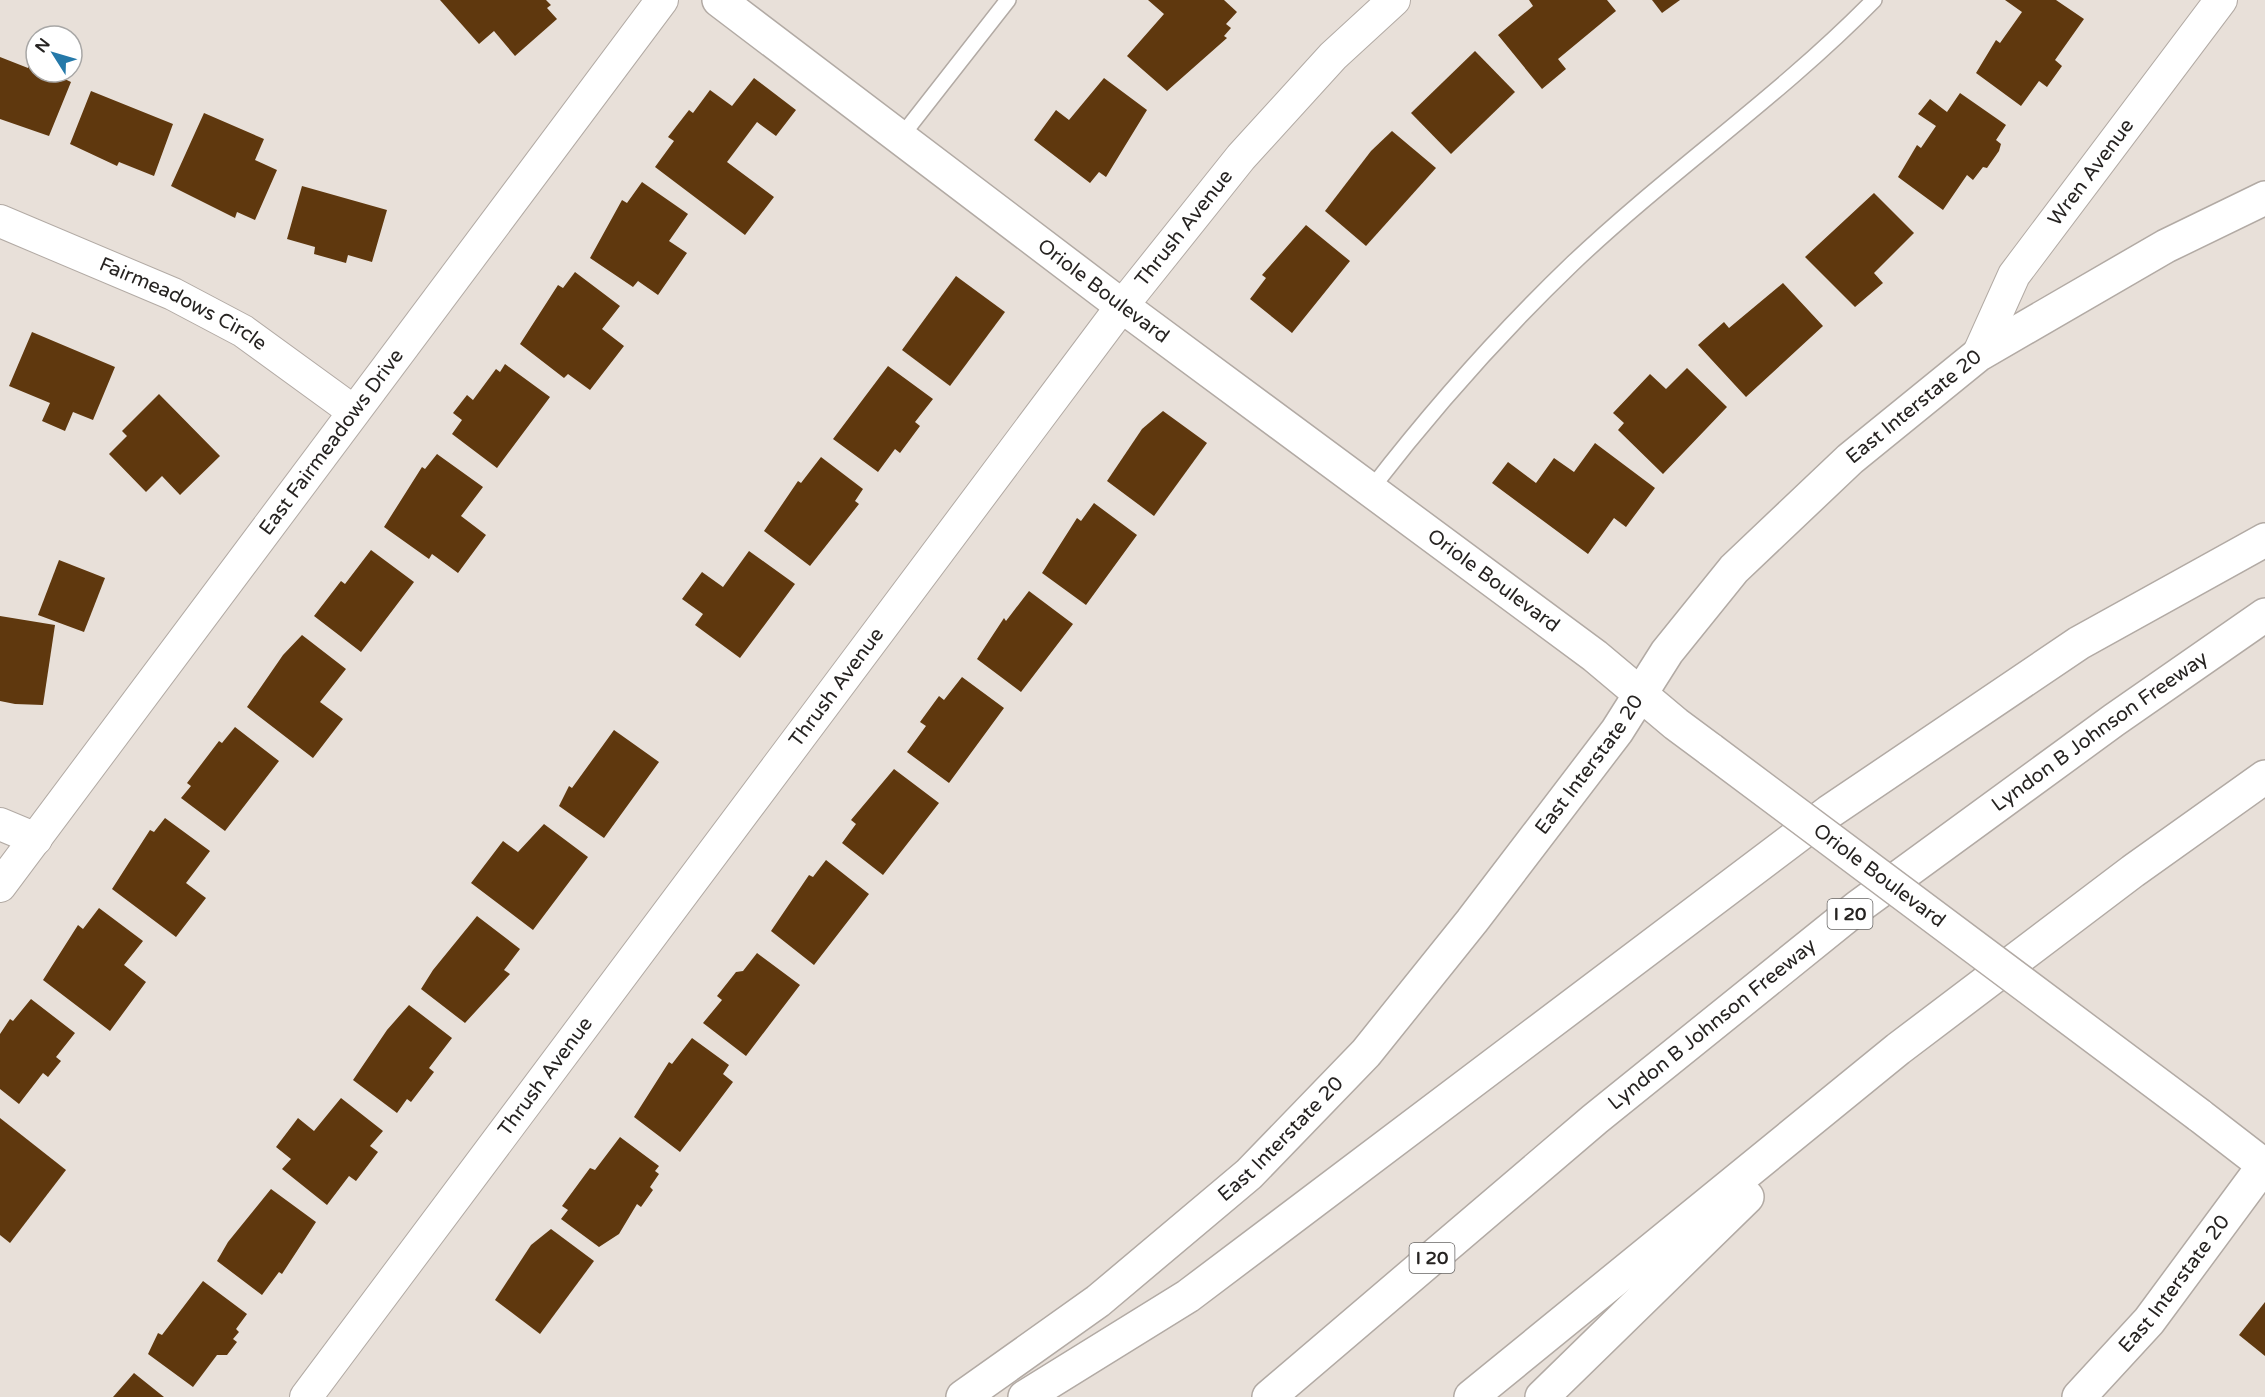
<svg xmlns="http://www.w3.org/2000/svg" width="2265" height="1397" viewBox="0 0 2265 1397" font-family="'Varela Round',sans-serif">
<rect width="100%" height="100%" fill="#e8e0d9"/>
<g fill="#5f380e">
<polygon points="440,0 546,0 551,5 547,8 557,19 515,56 494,31 479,44"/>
<polygon points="1148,0 1224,0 1237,12 1226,24 1231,28 1224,36 1227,38 1167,91 1127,56 1164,14"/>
<polygon points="1529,0 1607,0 1616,11 1558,59 1566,69 1542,89 1498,35 1533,6"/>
<polygon points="1652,0 1680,0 1662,13"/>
<polygon points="2005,0 2056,0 2084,19 2055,60 2062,66 2047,87 2039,81 2021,106 1976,73 1996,40 2000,43 2022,12"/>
<polygon points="1475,51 1515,92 1451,154 1411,113"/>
<polygon points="33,54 36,55 36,72 50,72 71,82 49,136 0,119 0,57 28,68"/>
<polygon points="754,78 796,110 776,136 757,122 727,162 774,197 745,235 655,167 674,141 668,137 689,110 693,113 710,90 732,106"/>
<polygon points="1104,78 1147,110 1106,177 1099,172 1090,183 1034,140 1056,110 1069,120"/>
<polygon points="91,91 173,124 154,176 119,162 117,166 70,144"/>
<polygon points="1960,93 2006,125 1996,140 2001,144 1999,151 1987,168 1983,167 1973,180 1967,175 1943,210 1898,177 1917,145 1921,148 1936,126 1918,114 1930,99 1947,112"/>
<polygon points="204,113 264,139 255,160 277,170 255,220 237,212 235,218 171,186"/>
<polygon points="1392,131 1436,168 1366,246 1325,211 1371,151"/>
<polygon points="642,182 688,214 669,241 687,253 658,295 638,281 633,287 590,258 622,200 627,203"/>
<polygon points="302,186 387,210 372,262 348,255 346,263 314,254 315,247 287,239"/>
<polygon points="1874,193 1914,233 1874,273 1883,283 1855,307 1805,257"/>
<polygon points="1306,225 1350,261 1292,333 1250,299 1266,278 1262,275"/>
<polygon points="575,272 620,306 602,329 624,346 590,390 568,374 564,378 520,344 558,285 563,288"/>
<polygon points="956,276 1005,312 950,386 902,350"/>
<polygon points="1783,283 1823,326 1746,397 1698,345 1724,322 1729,328"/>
<polygon points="32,332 115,367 93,420 73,412 65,431 42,421 50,403 9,386"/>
<polygon points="505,364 550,397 497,468 452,434 462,420 453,413 467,395 473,400 496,369 500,372"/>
<polygon points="888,366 933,399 915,422 920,426 900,453 895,449 878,472 833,439"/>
<polygon points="1687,368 1727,407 1663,474 1618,430 1624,423 1613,413 1650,374 1666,389"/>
<polygon points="159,394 220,456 180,495 162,476 146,492 109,454 127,436 122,431"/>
<polygon points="1163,411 1207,443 1154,516 1107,481 1142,429"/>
<polygon points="1595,443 1655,488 1626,527 1614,518 1588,554 1492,483 1508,462 1536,483 1554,458 1574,472"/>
<polygon points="437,454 483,487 461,516 486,535 458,573 432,554 429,559 384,527 422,467 425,469"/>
<polygon points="821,457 863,489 855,501 859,504 810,566 764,531 798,481 801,483"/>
<polygon points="1094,503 1137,535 1086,605 1042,573 1077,518 1081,521"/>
<polygon points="371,550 414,582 361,652 314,616 341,581 345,584"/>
<polygon points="749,551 795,584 740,658 695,625 703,614 682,599 702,572 723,587"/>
<polygon points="59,560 105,578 84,632 38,615"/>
<polygon points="1029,591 1073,624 1021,692 977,659 1004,618 1006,621"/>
<polygon points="0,616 55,625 43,705 15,704 0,701"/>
<polygon points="302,635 346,669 320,702 343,719 313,758 247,707 283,655"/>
<polygon points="962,677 1004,708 949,783 907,752 926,726 920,722 939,696 944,700"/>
<polygon points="235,727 279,761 225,831 181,798 191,786 187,783 219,741 222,743"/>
<polygon points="614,730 659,762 604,838 559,806 569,786 572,788"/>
<polygon points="894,769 939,803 883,875 842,843 856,824 851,820"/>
<polygon points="165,818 210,851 186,883 206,898 176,937 112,889 150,830 154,832"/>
<polygon points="544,824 588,857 533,930 471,883 503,841 518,852"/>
<polygon points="826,860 869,894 814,965 771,931 809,875 813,877"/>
<polygon points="99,908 143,941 124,965 146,982 110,1031 43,980 78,925 83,929"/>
<polygon points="477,916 520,949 504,970 510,974 465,1023 421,989 433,970"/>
<polygon points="757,953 800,985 746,1056 703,1023 722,1000 717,996 736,972 743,971"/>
<polygon points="31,999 75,1033 56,1057 61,1061 48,1077 43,1073 19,1104 0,1089 0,1034 10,1019 13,1021"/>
<polygon points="409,1005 452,1038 429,1068 434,1072 411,1102 407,1099 397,1113 353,1080 387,1030"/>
<polygon points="692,1038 729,1065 723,1074 733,1082 680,1152 634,1117 669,1062 672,1064"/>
<polygon points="341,1098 383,1131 370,1146 378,1152 356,1181 349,1176 327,1205 282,1169 291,1159 276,1147 298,1118 314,1131"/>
<polygon points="0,1118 66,1170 10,1243 0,1235"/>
<polygon points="620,1137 659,1166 655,1171 659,1174 650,1187 653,1190 641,1207 637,1204 619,1234 599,1247 561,1219 568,1210 562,1206 590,1168 595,1170"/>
<polygon points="271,1189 316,1222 282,1274 279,1272 262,1295 217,1261 228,1242"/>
<polygon points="551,1229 594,1261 540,1334 495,1300 531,1245"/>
<polygon points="203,1281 247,1314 236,1329 239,1332 233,1339 237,1342 227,1355 217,1355 193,1387 148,1354 158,1333 162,1335"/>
<polygon points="2265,1302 2265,1356 2239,1335"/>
<polygon points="134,1373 164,1397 113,1397"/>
</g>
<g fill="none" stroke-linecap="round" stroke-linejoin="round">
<g stroke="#b2aaa4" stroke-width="18">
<g id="service">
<polyline points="900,138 1008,0"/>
<path d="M1371 489C1432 410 1500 333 1573 263 1670 171 1780 96 1874 0"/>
</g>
</g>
<g stroke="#b2aaa4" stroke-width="34">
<g id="minor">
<path id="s1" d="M0 221 173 294 243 331 353 411"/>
<path id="s2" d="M1978 355 2014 275 2221 0"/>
<polyline points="0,824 36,839"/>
<path id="s3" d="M0 886 662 0"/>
<path id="s4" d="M306 1397 1122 306 1241 157 1333 56 1394 0"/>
</g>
</g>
<g stroke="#b2aaa4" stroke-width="36">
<g id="tertiary">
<path id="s5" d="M719 0 1122 306 1595 656 1676 724 1711 750"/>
<polyline points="2199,1115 2265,1166"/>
</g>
</g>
<g stroke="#b2aaa4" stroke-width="36">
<g id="secondary">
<path id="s6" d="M963 1397 1098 1301 1249 1174 1366 1053 1472 921 1617 731 1667 652 1734 569 1850 459 1978 355 2166 246 2265 198"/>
<path id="s7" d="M2079 1397 2149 1321 2265 1164"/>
</g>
</g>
<g stroke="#b2aaa4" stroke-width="36">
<g id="motorway">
<polyline points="1025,1397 1188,1296 1829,812 2079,643 2265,540"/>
<path id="s8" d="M1269 1397 1595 1119 1858 907 2114 720 2265 615"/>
<polyline points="1471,1397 1898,1049 2133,871 2265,777"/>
<polyline points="1542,1397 1747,1197"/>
</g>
</g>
<use href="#service" stroke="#fff" stroke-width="15"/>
<use href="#minor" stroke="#fff" stroke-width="32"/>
<use href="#tertiary" stroke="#fff" stroke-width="33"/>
<use href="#secondary" stroke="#fff" stroke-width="33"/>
<use href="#motorway" stroke="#fff" stroke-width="33"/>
<g stroke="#b2aaa4" stroke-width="36" stroke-linecap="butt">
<g id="tertiary-bridge">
<path id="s9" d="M1711 750 2199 1115"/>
</g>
</g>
<use href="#tertiary-bridge" stroke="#fff" stroke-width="33"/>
</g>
<g text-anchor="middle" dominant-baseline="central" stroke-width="6" stroke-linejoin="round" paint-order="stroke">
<g fill="#fff" stroke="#676564" stroke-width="1.5">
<rect x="1827.5" y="899" width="45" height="30" rx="4.5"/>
<rect x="1409.5" y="1243" width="45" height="30" rx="4.5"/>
</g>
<g font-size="18" font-weight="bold" fill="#262321">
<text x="1850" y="914">I 20</text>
<text x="1432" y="1258">I 20</text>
</g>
<g font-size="20" fill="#262321" stroke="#fff">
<text stroke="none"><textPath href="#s2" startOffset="216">Wren Avenue</textPath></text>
<text stroke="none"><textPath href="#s4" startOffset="1462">Thrush Avenue</textPath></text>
<text stroke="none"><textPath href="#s5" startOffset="482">Oriole Boulevard</textPath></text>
<text stroke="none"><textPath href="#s1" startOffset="201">Fairmeadows Circle</textPath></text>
<text stroke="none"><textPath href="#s6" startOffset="1382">East Interstate 20</textPath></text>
<text stroke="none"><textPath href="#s3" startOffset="554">East Fairmeadows Drive</textPath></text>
<text stroke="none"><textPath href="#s5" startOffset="968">Oriole Boulevard</textPath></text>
<text stroke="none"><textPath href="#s4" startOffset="886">Thrush Avenue</textPath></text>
<text stroke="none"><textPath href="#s8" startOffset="1065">Lyndon B Johnson Freeway</textPath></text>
<text stroke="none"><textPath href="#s6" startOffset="896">East Interstate 20</textPath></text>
<text stroke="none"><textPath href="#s9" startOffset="210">Oriole Boulevard</textPath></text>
<text stroke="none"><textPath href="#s8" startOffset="579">Lyndon B Johnson Freeway</textPath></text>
<text stroke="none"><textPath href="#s4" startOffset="400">Thrush Avenue</textPath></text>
<text stroke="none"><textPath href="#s6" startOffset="410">East Interstate 20</textPath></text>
<text stroke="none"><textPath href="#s7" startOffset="148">East Interstate 20</textPath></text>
</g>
</g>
<g transform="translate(54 54) rotate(307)"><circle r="28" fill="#ffffff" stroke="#a8a7a6" stroke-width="1.5"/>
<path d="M0-4.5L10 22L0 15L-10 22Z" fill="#2579a9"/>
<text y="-9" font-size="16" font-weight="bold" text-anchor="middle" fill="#262321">N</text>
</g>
</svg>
